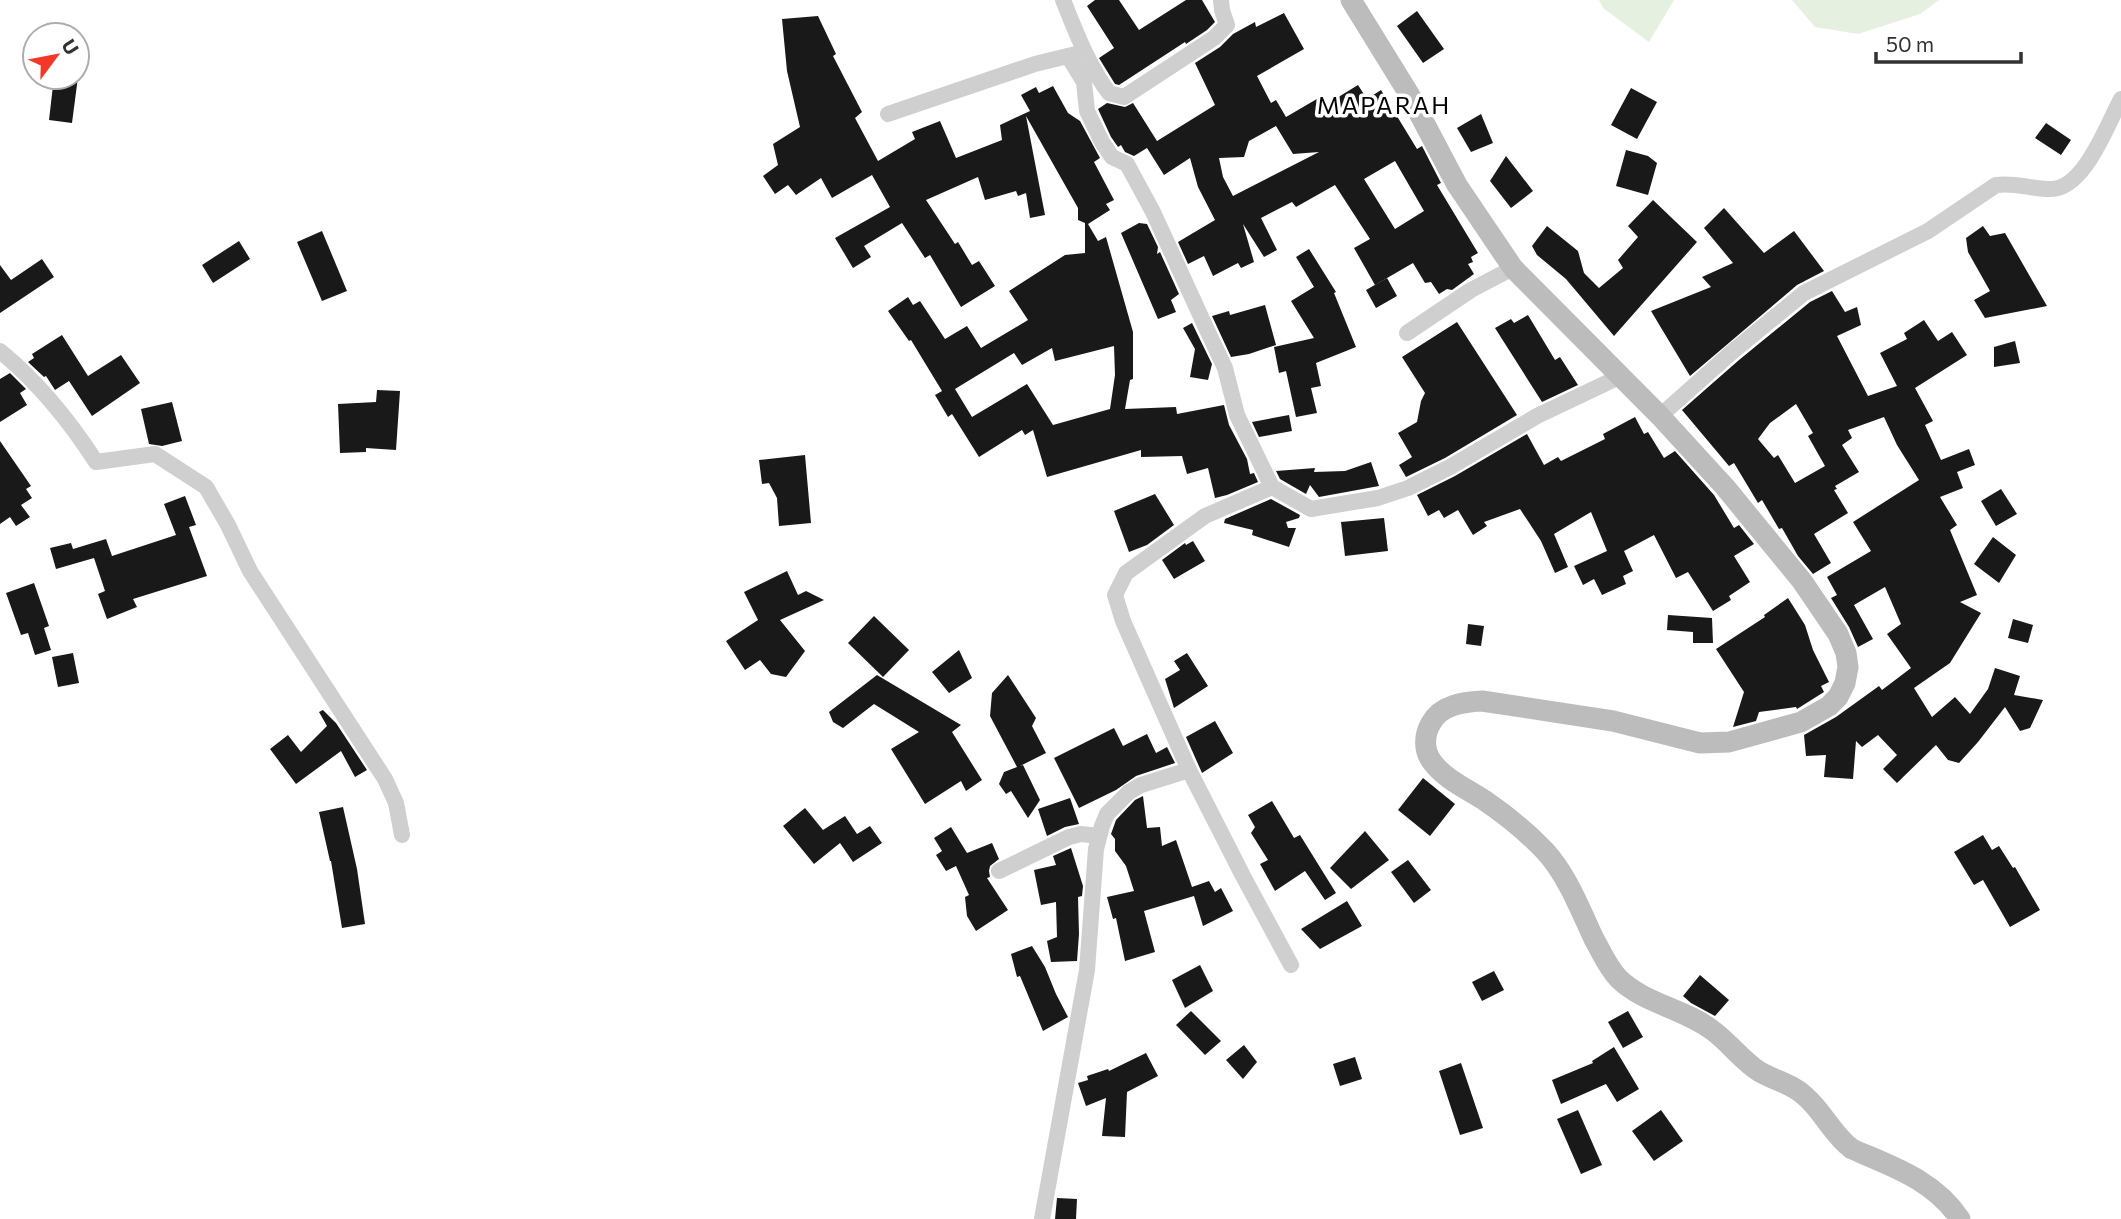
<svg xmlns="http://www.w3.org/2000/svg" width="2121" height="1219" viewBox="0 0 2121 1219" font-family="Commissioner,sans-serif">
<rect width="100%" height="100%" fill="#fff"/>
<g fill="#e6f0e0">
<polygon points="1599,0 1674,0 1649,42 1603,8"/>
<polygon points="1792,0 1939,0 1920,14 1858,34 1815,27"/>
</g>
<g fill="#191919" fill-rule="evenodd">
<polygon points="1095,0 1119,0 1139,30 1186,0 1202,0 1215,22 1207,30 1186,44 1185,42 1119,85 1115,84 1099,58 1114,48 1087,6"/>
<polygon points="1417,11 1444,49 1423,63 1397,26"/>
<path d="M1284 13 1304 49 1257 76 1271 103 1276 100 1286 117 1322 96 1327 104 1358 85 1367 99 1381 90 1417 149 1422 146 1441 183 1437 185 1478 253 1471 257 1473 262 1468 264 1474 274 1452 290 1447 289 1439 294 1431 282 1425 283 1413 263 1375 285 1354 248 1370 239 1335 185 1296 207 1292 202 1261 218 1277 250 1264 257 1243 224 1254 262 1241 268 1238 263 1213 276 1204 256 1188 264 1178 242 1215 220 1198 187 1190 158 1164 175 1147 148 1134 156 1125 152 1121 145 1118 147 1111 137 1098 109 1107 103 1125 107 1133 103 1157 141 1215 105 1195 63 1220 47 1233 34 1255 22 1256 27ZM1276 126 1293 154 1319 152 1233 196 1223 177 1219 158 1244 157 1249 141ZM1395 161 1424 211 1395 229 1364 179Z"/>
<path d="M818 16 836 54 833 56 862 112 855 118 878 161 915 139 912 132 940 121 956 158 1002 140 1000 125 1030 111 1021 95 1036 87 1039 93 1053 86 1068 113 1080 121 1100 158 1094 162 1114 200 1106 204 1110 210 1088 224 1098 241 1106 237 1133 332V379L1130 380 1125 409 1176 407 1177 414 1224 405 1229 425 1247 459 1250 474 1254 473 1258 482 1227 495 1215 498 1208 468 1187 474 1182 456 1141 457V450L1047 477 1033 430 1025 435 1022 430 979 457 952 414 948 417 935 395 942 391 911 340 909 341 888 311 908 297 913 305 920 301 945 339 967 326 981 348 1028 320 1009 291 1065 255 1085 253V223L1078 220V208L1026 116 1045 215 1030 218 1026 193 1018 196 1016 191 985 200 978 177 926 200 955 244 958 242 972 265 979 261 995 286 961 307 930 255 925 258 902 223 864 246 871 257 853 268 835 238 890 207 872 175 832 198 821 178 796 195 788 185 775 194 763 176 778 165 773 144 800 127 787 71 782 19ZM1114 346 1115 375 1110 409 1053 425 1027 384 972 417 955 389 1014 353 1022 365 1052 348 1055 361Z"/>
<polygon points="54,77 78,77 72,123 49,120"/>
<polygon points="1631,88 1657,102 1637,139 1611,125"/>
<polygon points="1481,114 1493,143 1471,152 1457,128"/>
<polygon points="2046,123 2071,140 2061,155 2035,138"/>
<polygon points="1626,150 1648,156 1657,163 1648,195 1616,186"/>
<polygon points="1506,156 1533,191 1511,208 1490,181"/>
<polygon points="1653,200 1697,242 1614,336 1566,279 1537,255 1532,246 1547,226 1578,251 1584,273 1599,288 1623,268 1618,260 1638,237 1628,226"/>
<polygon points="1724,208 1764,253 1794,231 1824,271 1797,285 1690,376 1651,311 1711,287 1702,277 1733,263 1704,228"/>
<polygon points="1139,223 1147,224 1158,247 1157,254 1160,252 1179,294 1171,300 1176,312 1158,319 1121,233"/>
<polygon points="1983,226 1990,236 2005,233 2047,306 1985,318 1974,300 1990,291 1968,252 1966,238"/>
<polygon points="322,231 347,291 322,301 297,242"/>
<polygon points="239,241 250,259 213,283 202,265"/>
<polygon points="1309,249 1336,292 1334,293 1356,347 1316,363 1321,386 1311,388 1317,413 1296,417 1286,371 1279,373 1274,347 1314,338 1291,301 1314,287 1296,257"/>
<polygon points="42,259 54,277 0,313 0,265 11,280"/>
<polygon points="1387,278 1397,296 1376,308 1366,290"/>
<path d="M1832 291 1845 312 1857 307 1861 325 1837 336 1868 396 1897 386 1880 353 1907 339 1904 333 1924 320 1938 341 1952 332 1967 355 1915 388 1933 421 1925 425 1941 460 1969 449 1975 465 1957 472 1963 488 1940 497 1957 525 1950 530 1977 595 1960 602 1981 613 1950 663 1914 688 1932 717 1955 697 1970 714 1988 689 1995 668 2020 676 2014 695 2043 700 2030 728 2020 731 2005 707 1978 742 1959 763 1948 760 1936 745 1897 783 1883 769 1897 755 1878 735 1862 747 1856 741 1853 779 1824 777 1826 755 1806 756 1804 735 1836 717 1879 686 1882 690 1911 668 1887 634 1901 624 1885 587 1854 605 1873 639 1858 647 1849 627 1831 598 1837 595 1827 577 1871 551 1853 522 1919 480 1897 445 1884 417 1848 430 1852 438 1842 445 1859 472 1835 486 1837 489 1834 490 1848 513 1814 534 1831 563 1813 574 1798 556 1782 528 1779 529 1762 500 1758 503 1734 463 1729 466 1682 410 1739 360 1810 302ZM1796 404 1813 433 1808 436 1825 466 1795 483 1778 455 1774 458 1758 439 1770 423Z"/>
<polygon points="1265,305 1276,345 1249,354 1231,357 1212,316 1229,311 1230,315"/>
<polygon points="1528,315 1555,360 1560,357 1578,385 1542,402 1495,328 1511,319 1514,323"/>
<polygon points="1457,322 1517,415 1445,458 1406,477 1399,465 1412,457 1398,433 1417,422 1421,401 1425,393 1402,357"/>
<polygon points="1192,323 1212,364 1208,380 1190,377 1195,349 1183,328"/>
<polygon points="62,335 88,376 121,355 140,383 92,416 69,381 55,390 46,376 44,377 28,362 34,358 32,354"/>
<polygon points="2015,341 2020,363 1994,367 1994,347"/>
<polygon points="10,373 26,389 20,393 27,405 0,422 0,379"/>
<polygon points="377,390 400,391 396,450 366,448 366,452 340,453 338,404 376,402"/>
<polygon points="172,402 182,441 162,446 149,444 141,409"/>
<polygon points="1289,415 1292,431 1259,437 1252,422"/>
<polygon points="1635,417 1644,434 1648,432 1664,458 1675,451 1714,495 1734,528 1739,525 1754,544 1734,556 1750,582 1729,596 1731,600 1713,611 1688,572 1676,578 1654,535 1624,551 1633,571 1623,576 1626,584 1602,595 1594,579 1583,585 1574,566 1607,551 1591,512 1554,534 1568,567 1555,573 1541,541 1520,509 1484,522 1487,526 1473,535 1458,510 1444,518 1439,510 1428,516 1417,495 1455,476 1527,434 1544,465 1558,457 1561,461 1605,439 1603,434"/>
<polygon points="0,441 31,486 26,489 32,498 21,505 30,517 16,526 10,517 0,524"/>
<polygon points="805,455 811,523 779,526 777,498 769,483 762,484 759,460"/>
<polygon points="1371,462 1379,486 1319,497 1310,485 1306,494 1280,479 1276,471 1315,468 1314,472 1345,471"/>
<polygon points="2001,489 2017,514 1996,526 1981,501"/>
<polygon points="1155,494 1174,525 1147,545 1129,552 1114,511"/>
<polygon points="185,496 196,525 189,527 207,576 133,599 137,607 107,619 98,594 105,591 94,558 56,569 50,548 71,543 73,549 106,539 112,556 176,535 164,504"/>
<polygon points="1271,499 1300,515 1299,518 1286,522 1288,528 1296,528 1289,547 1252,535 1253,530 1224,523 1225,519"/>
<polygon points="1384,518 1388,551 1345,556 1341,522"/>
<polygon points="1993,537 2016,555 1999,583 1974,564"/>
<polygon points="1193,541 1205,561 1174,579 1162,560 1185,543 1186,545"/>
<polygon points="787,571 798,595 806,591 824,600 780,620 805,651 786,677 771,674 760,660 745,670 726,641 758,620 744,592"/>
<polygon points="34,583 49,626 44,628 51,650 35,655 28,633 21,635 6,593"/>
<polygon points="1788,598 1805,625 1813,650 1829,682 1821,686 1824,692 1797,709 1796,707 1759,712 1756,721 1733,727 1744,692 1716,649 1765,617 1764,615"/>
<polygon points="1668,615 1712,618 1713,643 1693,643 1693,632 1667,630"/>
<polygon points="874,616 909,650 883,677 848,643"/>
<polygon points="2013,619 2033,625 2028,643 2008,638"/>
<polygon points="1468,624 1484,626 1481,646 1466,644"/>
<polygon points="959,650 972,678 949,693 932,672"/>
<polygon points="73,653 79,683 58,687 52,657"/>
<polygon points="1187,653 1208,686 1174,708 1165,679 1180,670 1174,661"/>
<polygon points="877,675 961,725 952,732 982,780 966,791 961,781 925,804 891,749 919,732 874,704 843,728 833,722 829,712"/>
<polygon points="1008,675 1036,718 1032,726 1046,753 1020,766 1023,765 1040,800 1028,818 1011,791 1006,794 999,784 1004,772 1017,767 990,716 992,693"/>
<polygon points="323,710 336,723 367,770 355,777 341,751 296,784 270,749 288,735 301,752 327,726 319,712"/>
<polygon points="1215,721 1233,753 1202,773 1186,737"/>
<polygon points="1114,728 1123,746 1147,734 1156,753 1167,747 1175,763 1136,776 1116,790 1079,808 1054,758"/>
<polygon points="1423,778 1455,804 1430,836 1398,810"/>
<polygon points="1143,796 1147,828 1160,827 1162,846 1176,840 1192,887 1209,881 1215,892 1221,888 1233,911 1203,926 1194,896 1144,911 1155,952 1125,961 1116,918 1113,919 1107,897 1134,891 1126,866 1115,851 1115,839 1111,834 1116,820 1135,800"/>
<polygon points="1070,798 1079,824 1065,827 1047,836 1038,809"/>
<polygon points="1272,801 1294,838 1300,835 1336,893 1325,900 1305,871 1275,891 1260,864 1268,860 1251,833 1255,827 1248,815"/>
<polygon points="343,807 357,869 365,924 342,928 331,861 330,861 319,812"/>
<polygon points="805,808 823,830 845,816 857,834 870,826 882,843 853,862 840,843 814,864 783,826"/>
<polygon points="951,827 967,853 992,843 999,859 990,866 989,871 990,877 987,878 1008,910 976,931 967,916 965,897 969,895 956,866 946,871 936,855 942,851 934,838"/>
<polygon points="1365,831 1389,860 1351,889 1330,868"/>
<polygon points="1983,835 1992,850 1999,846 2013,868 2015,867 2040,910 2010,927 1983,880 1974,885 1954,852"/>
<polygon points="1071,848 1083,886 1082,896 1078,897 1079,934 1077,961 1051,962 1047,941 1057,937 1056,902 1041,905 1034,870 1056,865 1053,856"/>
<polygon points="1408,860 1431,890 1414,903 1391,872"/>
<polygon points="1347,901 1362,926 1320,949 1301,929"/>
<polygon points="1032,946 1045,967 1056,994 1068,1017 1043,1031 1020,976 1017,977 1011,954"/>
<polygon points="1200,965 1213,991 1185,1008 1172,980"/>
<polygon points="1494,971 1504,990 1482,1001 1472,982"/>
<polygon points="1700,975 1729,1000 1715,1016 1691,1003 1683,996"/>
<polygon points="1191,1011 1221,1041 1205,1055 1176,1025"/>
<polygon points="1628,1011 1643,1037 1623,1048 1608,1022"/>
<polygon points="1244,1045 1257,1062 1243,1079 1226,1060"/>
<polygon points="1614,1047 1639,1089 1617,1102 1606,1084 1561,1104 1552,1080 1593,1063 1592,1061"/>
<polygon points="1146,1053 1158,1076 1127,1092 1125,1137 1102,1136 1106,1098 1086,1106 1078,1083 1088,1080 1087,1076 1108,1069 1109,1071"/>
<polygon points="1355,1057 1362,1079 1340,1086 1333,1064"/>
<polygon points="1461,1063 1483,1128 1460,1135 1439,1071"/>
<polygon points="1578,1110 1602,1165 1581,1174 1557,1119"/>
<polygon points="1661,1110 1683,1141 1654,1161 1632,1131"/>
<polygon points="1057,1198 1077,1199 1076,1219 1055,1219"/>
</g>
<g fill="none" stroke-linecap="round" stroke-linejoin="round">
<g stroke="#cfcfcf" stroke-width="16">
<path d="M1063 0C1076 32 1088 65 1109 93L1124 97 1214 38 1227 25 1222 10 1221 0"/>
<polyline points="1068,56 1084,82 1087,111 1102,142 1112,157 1127,164 1153,212 1208,332 1225,368 1237,415 1272,487"/>
<polyline points="888,114 1035,64 1076,54"/>
<polyline points="1407,333 1471,290 1513,268"/>
<path d="M0 351C39 383 69 420 96 462L155 454 206 487 228 525 250 571 385 779 396 803 402 835"/>
<path d="M1660 416 1732 352 1804 293 1928 231 1996 185C2015 182 2031 189 2050 189 2084 190 2107 125 2121 99"/>
<polyline points="1189,770 1243,876 1291,965"/>
<polyline points="999,871 1069,837 1081,834 1099,836"/>
<polyline points="1042,1219 1087,970 1096,849 1102,826 1107,814 1129,792 1141,785 1189,770 1123,621 1115,595 1126,573 1205,516 1272,487 1311,509 1378,498 1408,488 1450,467 1537,416 1619,377"/>
</g>
<path stroke="#bcbcbc" stroke-width="21" d="M1351 0 1409 94 1457 185 1513 268 1660 416 1725 487 1802 581 1838 634 1846 653 1848 667 1845 683 1838 697 1829 706 1801 722 1729 742 1700 743 1613 721 1482 701C1463 702 1441 705 1431 723 1424 735 1423 751 1433 763 1445 779 1467 789 1484 800 1506 815 1526 831 1545 851 1567 875 1580 909 1594 939 1602 953 1608 968 1619 979 1645 1004 1685 1009 1712 1030 1729 1042 1742 1061 1760 1072 1776 1081 1793 1084 1806 1097 1824 1113 1833 1135 1852 1149 1893 1167 1934 1180 1960 1219"/>
</g>
<g text-anchor="middle" dominant-baseline="central" stroke-width="7" stroke-linejoin="round" paint-order="stroke">
<g font-size="24" letter-spacing="2" fill="#000" stroke="#fff">
<text x="1384" y="104">MAPARAH</text>
</g>
</g>
<g transform="translate(56 56) rotate(58)"><circle r="33" fill="#ffffff" stroke="#adadad" stroke-width="2"/>
<path d="M0-5L12 26L0 18L-12 26Z" fill="#f63728"/>
<text y="-10" font-size="19" font-weight="bold" text-anchor="middle" fill="#323232">U</text>
</g>
<path d="M1876 52v10h145v-10" fill="none" stroke="#323232" stroke-width="3.5"/>
<text x="1886" y="52" font-size="21" fill="#323232" stroke="#ffffff" stroke-width="5" paint-order="stroke">50 m</text>
</svg>
